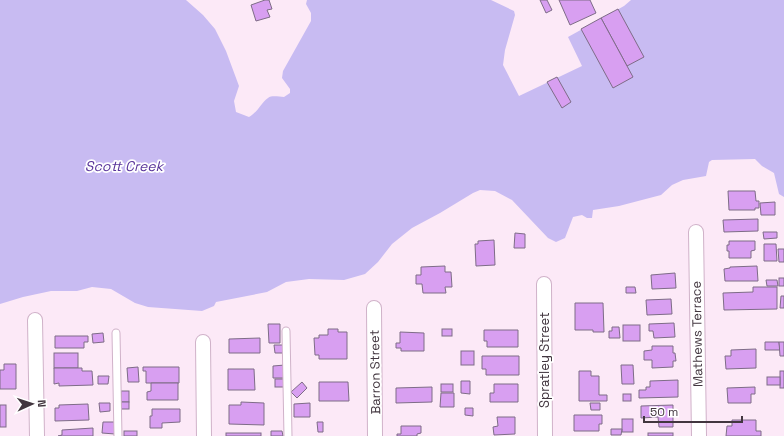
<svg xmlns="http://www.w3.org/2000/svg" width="784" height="436" viewBox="0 0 784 436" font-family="'Space Grotesk',sans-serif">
<rect width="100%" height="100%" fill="#fce9f7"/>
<path fill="#c8bbf2" d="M0 0H186L203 15 215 29 226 51 239 86 234 101 236 112 249 117C258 112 261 103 268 98 272 95 279 97 284 97L290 93V89L282 78 283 71 311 21V13L306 4 307 0H491L514 11 515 15 505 50 503 65 519 96 582 66 568 37 624 6 631 0H784V197L779 194 774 173 762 166 755 159 712 160 709 162 706 176 683 180 672 185 661 195 619 206 593 210 592 218H587L582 215 573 217 565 238 556 242 548 238 512 200 495 191 480 190 473 193 440 213 412 228 392 244 378 262 365 274 344 280 309 279 286 282 267 292 216 302 214 306 202 311 148 307 135 303 111 289 92 287 77 291H51L23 297 0 304Z"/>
<g fill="#d89ff1" stroke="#7e6c87">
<polygon points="265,0 269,0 272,9 267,10 270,17 256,21 251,5"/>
<polygon points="540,0 547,0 552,10 546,13"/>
<polygon points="559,0 590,0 596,13 570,25"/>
<polygon points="618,9 644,57 627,66 601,18"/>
<polygon points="601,18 633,77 613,88 581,29"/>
<polygon points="557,77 571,102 562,108 547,82"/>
<polygon points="728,191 755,191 756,201 759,201 759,208 755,208 755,210 729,210"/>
<polygon points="775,202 775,215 761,215 760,203"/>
<polygon points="758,219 758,231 724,232 723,220"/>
<polygon points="763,232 777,232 777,238 764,239"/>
<polygon points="515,233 525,234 525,248 514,248"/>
<polygon points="494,240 495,265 476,266 475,244 478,244 478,241"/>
<polygon points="729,241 755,241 755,250 751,251 751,258 729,258 729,251 727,251 727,245 729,245"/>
<polygon points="764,244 776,244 777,261 764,261"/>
<polygon points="778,249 784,249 784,262 779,262"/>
<polygon points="445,266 445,272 451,272 452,287 445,287 446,293 423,293 422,284 416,284 416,275 421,275 421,267"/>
<polygon points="757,266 758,281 725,281 724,269 730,268 730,267"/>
<polygon points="675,273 676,288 652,289 651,275"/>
<rect x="779" y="278" width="5" height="8"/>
<polygon points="766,280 777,280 778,286 767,286"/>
<polygon points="626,287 635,287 636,293 626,293"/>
<polygon points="753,287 777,287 777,309 724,310 723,293 753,292"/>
<polygon points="781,296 784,296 784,308 780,308"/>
<polygon points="671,299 672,314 647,315 646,300"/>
<polygon points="575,303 603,303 604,332 593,332 593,330 575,330"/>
<polygon points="674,323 675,337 654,338 653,331 649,331 649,324"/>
<polygon points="268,324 280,324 280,343 269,343"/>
<rect x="623" y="325" width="17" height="16"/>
<polygon points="612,327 619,327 620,338 609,338 609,331 612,331"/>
<polygon points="328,329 338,329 338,332 347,332 347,359 319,359 319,355 315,355 314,338 319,338 319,335 328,335"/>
<rect x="442" y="329" width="10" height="7"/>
<polygon points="484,330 518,330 518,347 487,347 487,341 484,341"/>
<polygon points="400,332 424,333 424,351 401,351 401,348 396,348 396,343 400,343"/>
<polygon points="103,333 104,342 93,343 92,334"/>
<polygon points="55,336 88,336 88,342 84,342 84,348 55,348"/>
<polygon points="260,338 260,353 229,353 229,339"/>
<polygon points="765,342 779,342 780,350 765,350"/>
<polygon points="779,342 784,342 784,356 780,356"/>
<polygon points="274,345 283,345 283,353 275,353"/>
<polygon points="652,346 673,346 673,353 675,353 676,361 673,361 673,367 652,368 652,360 644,360 644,351 652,350"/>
<polygon points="756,349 756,368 726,369 725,356 731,356 731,350"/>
<rect x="461" y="351" width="13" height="14"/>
<rect x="54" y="353" width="24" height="15"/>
<polygon points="482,356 519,356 519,375 486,375 486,369 482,369"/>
<polygon points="4,364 16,364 16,389 0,389 0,370 4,370"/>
<polygon points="285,365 285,378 273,378 273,366"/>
<polygon points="621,365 633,365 634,384 622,384"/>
<polygon points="138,367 139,382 128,382 127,368"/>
<polygon points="143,367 179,367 179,383 146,383 146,371 143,371"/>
<polygon points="54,368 82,368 82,371 92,371 93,385 59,386 59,383 54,384"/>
<polygon points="228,369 254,369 255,390 228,390"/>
<polygon points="579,371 591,371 591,376 599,376 599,395 607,395 607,401 579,401"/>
<rect x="780" y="371" width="4" height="17"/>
<polygon points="98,376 109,376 108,384 98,384"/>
<rect x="767" y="377" width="13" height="8"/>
<rect x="275" y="379" width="9" height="8"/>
<polygon points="678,380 678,397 639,398 639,390 646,390 646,387 650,387 650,381"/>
<polygon points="461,381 470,381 470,394 461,393"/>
<polygon points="302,382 307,388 297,398 291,392"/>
<polygon points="319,382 348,382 349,401 319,401"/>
<polygon points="151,383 178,383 178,400 147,400 147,392 151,391"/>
<rect x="441" y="384" width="12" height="8"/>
<polygon points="494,384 518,384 518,402 490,402 490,393 494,393"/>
<polygon points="432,387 432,402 396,403 396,388"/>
<polygon points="755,387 755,394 751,394 751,403 728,403 727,388"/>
<rect x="121" y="391" width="8" height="11"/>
<polygon points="441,393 454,393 454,407 440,407"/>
<rect x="623" y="394" width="8" height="7"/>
<rect x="121" y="402" width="8" height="7"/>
<polygon points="241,402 264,403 264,425 229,424 229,405 241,405"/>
<polygon points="99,403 110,403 110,411 100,412"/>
<polygon points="310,403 310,417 294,417 294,404"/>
<polygon points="590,403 600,403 600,410 591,410"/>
<polygon points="88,404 89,420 55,421 55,408 59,408 59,405"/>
<rect x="0" y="405" width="6" height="22"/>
<polygon points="673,405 673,427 659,427 658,417 641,418 641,406"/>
<polygon points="465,408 473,408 473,416 465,415"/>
<polygon points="152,409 180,409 180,422 162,423 162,428 150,428 150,416 152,416"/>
<polygon points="574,415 602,415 602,424 599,424 599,431 574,431"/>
<polygon points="497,417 515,417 515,434 494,435 493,427 498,426"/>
<rect x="622" y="419" width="11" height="13"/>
<polygon points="732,420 756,420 756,431 761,431 761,436 726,436 727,426 732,426"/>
<polygon points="103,422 115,422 115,434 102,433"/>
<polygon points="317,422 323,422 323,432 318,432"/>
<polygon points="401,426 421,426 421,433 417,434 417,436 397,436 397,434 401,434"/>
<polygon points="93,428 93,436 58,436 62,435 62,430"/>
<polygon points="611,429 622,429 621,435 611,435"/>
<rect x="124" y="431" width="13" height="5"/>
<polygon points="271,431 282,431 283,436 271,436"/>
<rect x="226" y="433" width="35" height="3"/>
<rect x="648" y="433" width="25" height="3"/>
</g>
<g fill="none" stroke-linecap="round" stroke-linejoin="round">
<g stroke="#d0b2c9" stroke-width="9">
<g id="service">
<polyline points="286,331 288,436"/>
<polyline points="116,333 118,436"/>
</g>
</g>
<g stroke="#d0b2c9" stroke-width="16">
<g id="minor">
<polyline points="696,232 699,436"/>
<polyline points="544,284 545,436"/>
<polyline points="374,308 375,436"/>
<polyline points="35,320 37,436"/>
<polyline points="203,342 204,436"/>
</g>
</g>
<use href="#service" stroke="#fff" stroke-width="7"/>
<use href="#minor" stroke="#fff" stroke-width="14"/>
</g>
<g text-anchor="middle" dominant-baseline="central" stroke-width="3.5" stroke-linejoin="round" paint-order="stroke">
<g font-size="13" fill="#42363f" stroke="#fff">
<text transform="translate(697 334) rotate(-91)">Mathews Terrace</text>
<text transform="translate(544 360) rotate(-90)">Spratley Street</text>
<text transform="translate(375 372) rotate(-91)">Barron Street</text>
</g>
<g font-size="14" font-style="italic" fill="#5a359b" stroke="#fff">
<text x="124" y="166">Scott Creek</text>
</g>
</g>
<g transform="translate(32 404) rotate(87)" stroke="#ffffff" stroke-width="3" paint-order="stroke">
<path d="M0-3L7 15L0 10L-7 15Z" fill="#42363f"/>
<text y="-6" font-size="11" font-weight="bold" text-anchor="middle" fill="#42363f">N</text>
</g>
<path d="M644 416v6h98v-6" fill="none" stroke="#42363f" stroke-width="2"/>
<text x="650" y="416" font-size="12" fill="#42363f" stroke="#ffffff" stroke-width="3" paint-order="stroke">50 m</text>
</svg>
